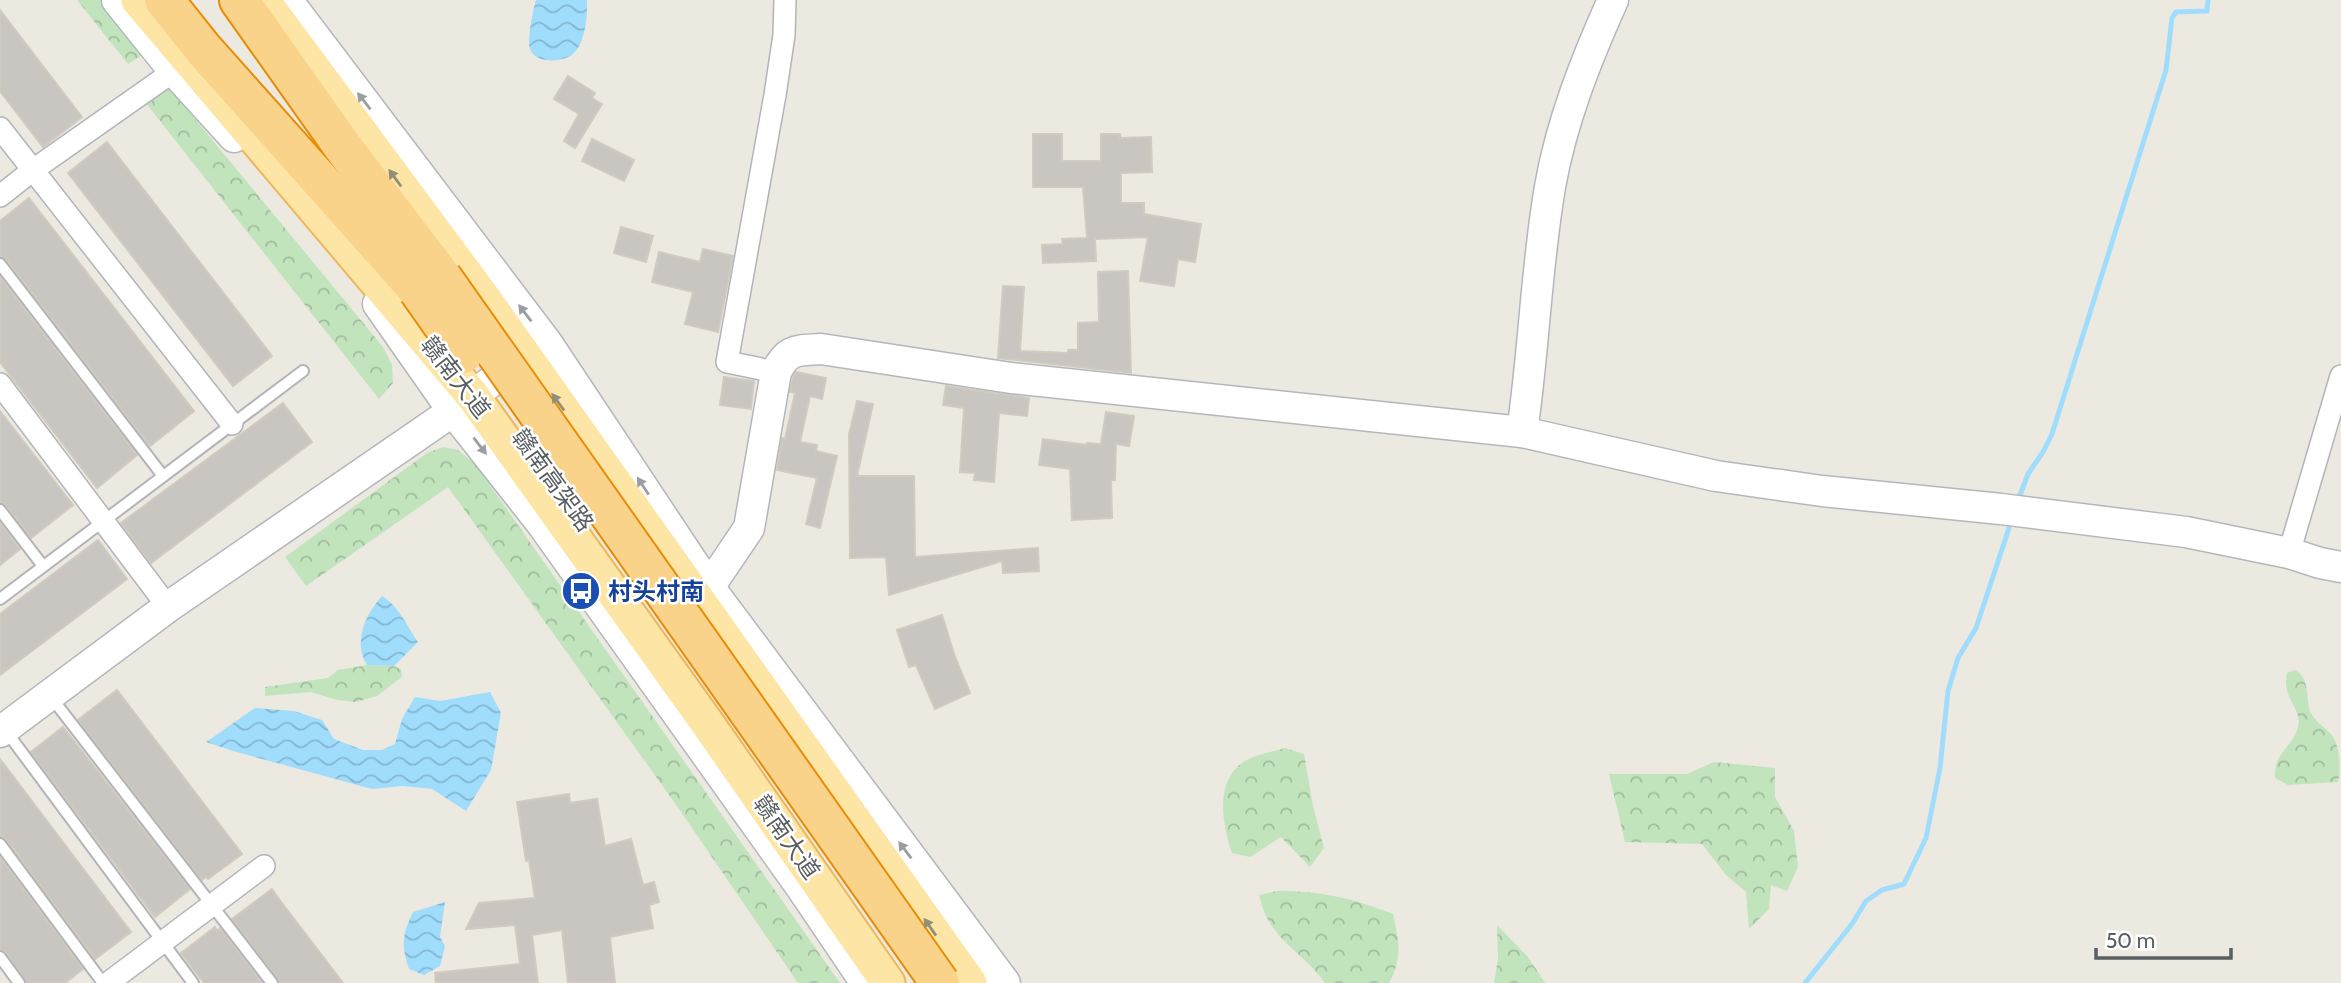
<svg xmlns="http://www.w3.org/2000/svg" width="2341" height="983" viewBox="0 0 2341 983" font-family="Cabin,'Noto Sans SC',sans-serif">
<defs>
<pattern id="forest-crowns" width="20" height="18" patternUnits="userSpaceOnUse" patternTransform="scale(1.75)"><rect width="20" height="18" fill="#c1e4bd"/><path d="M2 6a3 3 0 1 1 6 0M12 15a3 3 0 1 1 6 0" fill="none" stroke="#a0bc9d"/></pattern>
<pattern id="water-waves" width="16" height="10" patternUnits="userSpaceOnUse" patternTransform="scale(1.75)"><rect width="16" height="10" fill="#a0ddfd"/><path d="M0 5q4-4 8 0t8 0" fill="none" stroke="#85b6d0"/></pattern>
</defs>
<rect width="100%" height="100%" fill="#ece9e1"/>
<g fill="url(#forest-crowns)">
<polygon points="77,0 100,0 144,54 128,64"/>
<polygon points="167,85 383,347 392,365 393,383 379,399 145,102"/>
<polygon points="443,447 458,450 475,464 840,983 798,983 677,806 448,487 306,586 285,557 427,453"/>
<polygon points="367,665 394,666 401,669 402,677 377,696 356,702 337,700 311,692 265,696 265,687 328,678 338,670"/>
<path d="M2295 670C2312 679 2304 702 2312 715 2317 723 2326 728 2332 735 2340 746 2341 770 2338 782L2288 785 2275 778C2273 753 2293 747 2298 727 2303 708 2281 699 2287 673Z"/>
<path d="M1285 748 1304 754 1313 806 1324 848 1310 867 1281 837 1250 857 1232 853C1221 821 1213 773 1253 757 1263 753 1275 751 1285 748Z"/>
<polygon points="1714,762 1775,768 1775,797 1794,831 1798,867 1787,891 1771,885 1769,909 1749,929 1746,892 1726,875 1702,844 1625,842 1609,774 1687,774"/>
<path d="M1277 891C1321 891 1352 898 1393 914 1399 942 1403 957 1389 983H1325C1309 959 1279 943 1266 916 1263 910 1261 902 1259 895Z"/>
<polygon points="1497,925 1528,957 1545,983 1494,983 1498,959"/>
</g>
<g fill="url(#water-waves)">
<path d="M536 0H587C588 14 585 43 574 53 564 63 535 64 530 49 527 40 533 10 536 0Z"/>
<path d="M382 596C399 606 406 625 418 642L394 666 367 665C353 642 365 615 382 596Z"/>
<polygon points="490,692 501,713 491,770 466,811 432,789 403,786 372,789 233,751 206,742 255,708 294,711 322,720 334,739 363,750 382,750 395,744 402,719 415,697 440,701"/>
<path d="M445 902 440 937 445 946 440 966 424 975 409 969C401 944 402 935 413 912Z"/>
</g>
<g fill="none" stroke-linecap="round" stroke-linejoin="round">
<g stroke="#a0ddfd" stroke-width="5">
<polyline points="2017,503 2028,474 2043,452 2052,434 2166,70 2172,18 2176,12 2207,11 2208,0"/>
<polyline points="1805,983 1852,924 1866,901 1882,890 1904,884 1926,838 1940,768 1948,691 1958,658 1976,628 2012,519"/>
</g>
</g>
<g fill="#c9c5c0" stroke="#d1cabf" stroke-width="2">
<polygon points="0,10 82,117 43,147 0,91"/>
<polygon points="568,76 595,93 592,98 602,104 575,148 564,141 579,114 554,99"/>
<polygon points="1033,134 1062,134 1062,161 1101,161 1101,134 1120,134 1120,138 1151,137 1152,172 1121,173 1121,203 1144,203 1144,214 1201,224 1195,262 1178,259 1174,286 1140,281 1148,237 1095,239 1096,261 1043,263 1042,245 1063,244 1062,239 1087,238 1083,187 1033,187"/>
<polygon points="592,139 634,160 624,181 582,161"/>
<polygon points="107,142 272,356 233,386 68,173"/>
<polygon points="29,198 194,411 150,446 6,259 0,256 0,221"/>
<polygon points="621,227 653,236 646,262 614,253"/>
<polygon points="703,249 733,256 718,332 685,324 693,292 652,282 659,252 700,262"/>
<polygon points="1128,271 1131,373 998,358 1003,286 1024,287 1020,351 1068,353 1068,350 1078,350 1078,323 1099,322 1098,272"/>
<polygon points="0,277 137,455 97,488 0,362"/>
<polygon points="796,372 826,378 822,399 810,396 800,442 817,445 816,451 837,456 820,528 806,524 817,478 777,470 782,438 785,439 795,393 790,392 793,378"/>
<polygon points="724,377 754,381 751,409 720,405"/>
<polygon points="946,386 1029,398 1027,416 999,413 994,482 974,480 975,473 960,472 964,408 943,405"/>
<polygon points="857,401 873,404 857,476 914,476 915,557 1038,548 1039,571 1003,573 1002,561 889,595 886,557 850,558 849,434"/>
<polygon points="283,403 312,442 151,563 121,523"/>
<polygon points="0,411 73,505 31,538 6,505 0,502"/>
<polygon points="1106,412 1134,416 1129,446 1116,444 1115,480 1111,480 1112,518 1072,520 1070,469 1039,465 1043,439 1087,445 1087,443 1101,444"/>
<polygon points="0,523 20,549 0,565"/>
<polygon points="98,540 127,579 0,675 0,614"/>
<polygon points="942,615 955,657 970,693 935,709 916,665 909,667 897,630"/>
<polygon points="117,690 242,854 208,879 206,877 202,880 78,720"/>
<polygon points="63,727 190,889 155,917 31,752"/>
<polygon points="0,759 131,932 95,959 6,839 0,836"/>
<polygon points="569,794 570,803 597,799 605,846 631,839 643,885 654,882 659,902 649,905 653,928 610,937 615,983 568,983 562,930 532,935 538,983 436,983 435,973 520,964 515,925 466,929 479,903 535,898 529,860 526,861 517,802"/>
<polygon points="0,857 83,969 65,983 27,983 6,952 0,949"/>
<polygon points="272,889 282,903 343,983 280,983 232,919"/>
<polygon points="215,927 217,931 220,928 262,983 204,983 181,953"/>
</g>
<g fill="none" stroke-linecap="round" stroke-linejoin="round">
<g stroke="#b2b4b8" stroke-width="14">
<g id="lane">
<polyline points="0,264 163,476"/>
<polyline points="0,510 43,566"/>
<polyline points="0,599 303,371"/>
<polyline points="51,697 272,983"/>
<polyline points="6,731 193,983"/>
<polyline points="0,844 103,983"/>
<polyline points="0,957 19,983"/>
</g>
</g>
<g stroke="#b2b4b8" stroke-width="24">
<g id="street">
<polyline points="0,128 232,424"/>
<polyline points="0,196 33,170 174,71"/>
<polyline points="776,372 727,362 775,95 784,35 785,0"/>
<polyline points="0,384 168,607"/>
<polyline points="2289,553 2341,376"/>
<polyline points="108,983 264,866"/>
</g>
</g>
<g stroke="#b3b7bb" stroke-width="33">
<g id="secondary">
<polyline points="117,0 174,71 234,137"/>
<polyline points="287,0 547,343 709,587 1005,983"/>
<polyline points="378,304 453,411 542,524 801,887 866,983"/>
<path d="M1522 432C1534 351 1536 268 1550 187 1561 123 1586 60 1613 0"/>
<path d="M709 587 749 528 776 372C788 348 796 351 821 349L1011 378 1522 432 1716 476 1822 491 2001 509 2186 532 2289 553 2320 563 2341 567"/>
<polyline points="0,732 168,607 453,411 523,357"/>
</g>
</g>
<g stroke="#eeb658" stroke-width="37">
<g id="primary">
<polyline points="138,0 472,395 707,723 888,983"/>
<polyline points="263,0 481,294 970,983"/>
</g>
</g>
<g stroke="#e88c05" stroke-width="42">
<g id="highway">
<polyline points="164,0 204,50 418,290"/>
<polyline points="239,0 343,147 442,277"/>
</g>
</g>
<use href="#lane" stroke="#fff" stroke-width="10"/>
<use href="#street" stroke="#fff" stroke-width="21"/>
<use href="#secondary" stroke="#fff" stroke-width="30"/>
<use href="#primary" stroke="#fde6a5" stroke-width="33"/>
<use href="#highway" stroke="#fad38a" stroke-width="38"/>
<g stroke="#e88c05" stroke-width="42" stroke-linecap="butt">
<g id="highway-bridge">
<polyline points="442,277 940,983"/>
<polyline points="418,290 463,354"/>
</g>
</g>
<use href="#highway-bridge" stroke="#fad38a" stroke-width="38"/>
</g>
<defs><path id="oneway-solid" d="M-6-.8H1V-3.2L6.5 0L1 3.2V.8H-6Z" transform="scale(1.75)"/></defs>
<g fill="#9b9ea0">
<use href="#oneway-solid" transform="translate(364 101) rotate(-128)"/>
<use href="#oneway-solid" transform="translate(525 313) rotate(-127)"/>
<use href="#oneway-solid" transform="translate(480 446) rotate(52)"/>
<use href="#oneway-solid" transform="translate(643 486) rotate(-123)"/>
<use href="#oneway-solid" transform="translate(905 850) rotate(-127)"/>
</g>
<g fill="#928e79">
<use href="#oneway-solid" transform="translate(395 178) rotate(-126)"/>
<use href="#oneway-solid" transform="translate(558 402) rotate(-126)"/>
<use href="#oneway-solid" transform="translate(930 927) rotate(-125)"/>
</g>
<defs>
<g id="bus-disc" transform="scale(2.0125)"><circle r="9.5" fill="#1a4fb4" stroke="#fff"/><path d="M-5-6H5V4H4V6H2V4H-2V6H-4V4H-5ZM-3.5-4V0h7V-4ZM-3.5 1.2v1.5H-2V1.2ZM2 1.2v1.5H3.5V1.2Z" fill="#fff"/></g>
</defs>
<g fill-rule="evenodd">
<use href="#bus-disc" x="581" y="591"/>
</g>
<g text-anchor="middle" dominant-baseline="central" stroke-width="5" stroke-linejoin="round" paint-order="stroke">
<g font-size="24" fill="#595e61" stroke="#fff">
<text transform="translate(456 377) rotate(52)">赣南大道</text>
<text transform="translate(553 480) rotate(54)">赣南高架路</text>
<text transform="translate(787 837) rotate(55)">赣南大道</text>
</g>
<g font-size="24" font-weight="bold" fill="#164399" stroke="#fff" text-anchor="start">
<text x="608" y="591">村头村南</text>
</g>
</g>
<path d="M2096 948v10h135v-10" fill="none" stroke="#595e61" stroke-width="3.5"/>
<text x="2106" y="948" font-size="21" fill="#595e61" stroke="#ffffff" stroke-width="5" paint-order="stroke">50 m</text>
</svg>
